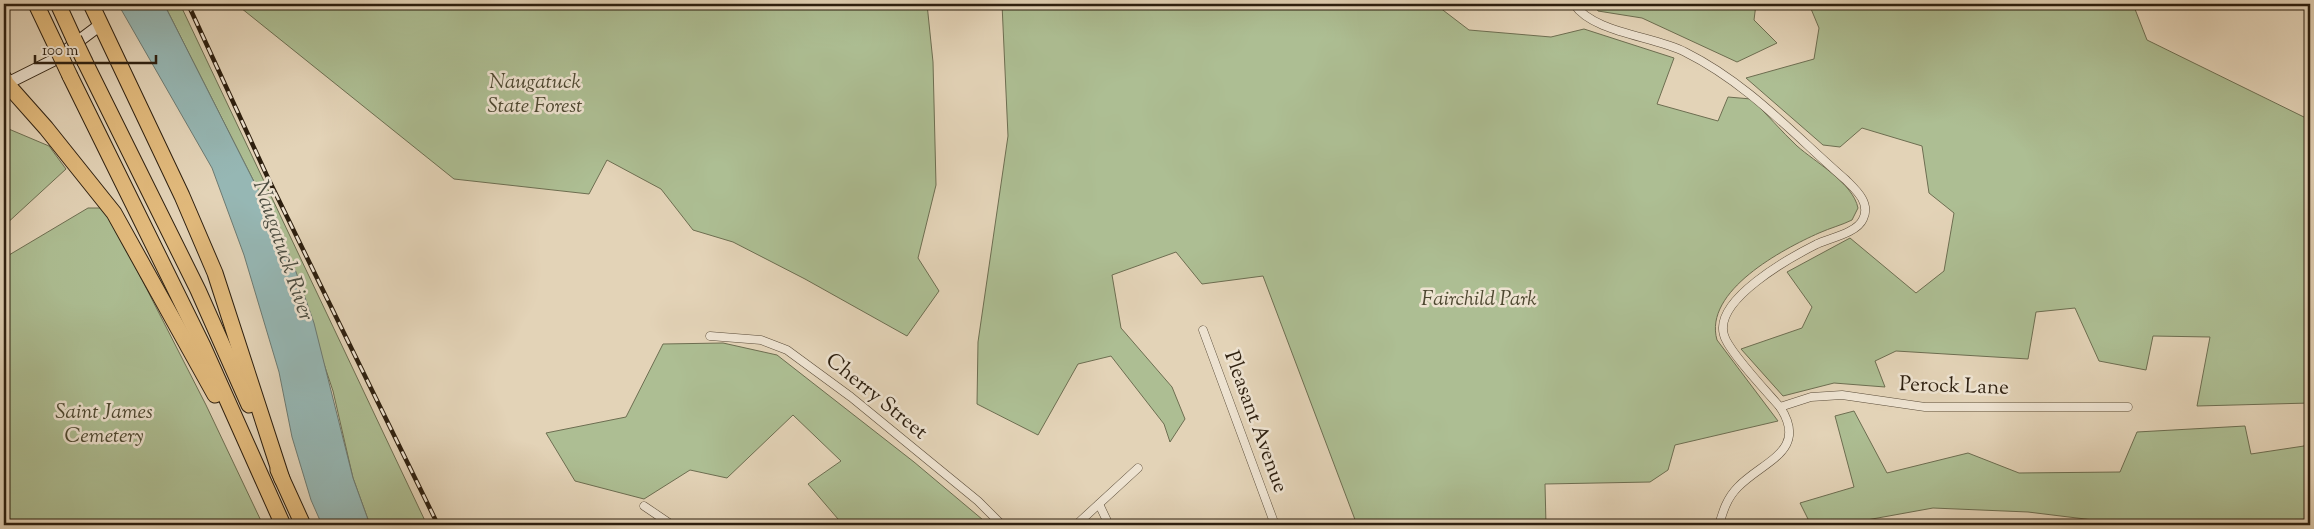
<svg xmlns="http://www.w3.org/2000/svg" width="2314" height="529" viewBox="0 0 2314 529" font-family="'Sorts Mill Goudy',serif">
<rect width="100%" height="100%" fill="#e3d3b7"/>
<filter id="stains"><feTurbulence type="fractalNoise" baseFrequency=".004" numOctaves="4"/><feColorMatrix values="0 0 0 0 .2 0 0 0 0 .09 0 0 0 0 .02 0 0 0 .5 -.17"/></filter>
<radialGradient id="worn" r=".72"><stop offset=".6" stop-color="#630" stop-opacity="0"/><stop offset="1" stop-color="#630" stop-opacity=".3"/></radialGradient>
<g fill="#adbe93" stroke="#6d6e51">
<polygon points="164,4 180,4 427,525 370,525 353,478 333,391 281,235"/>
<polygon points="236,4 927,4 933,62 936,185 918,258 939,291 907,336 805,279 733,242 693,230 661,189 607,160 589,194 454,179"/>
<path d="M1002 4H1435L1469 30 1551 37 1584 29 1674 58 1657 104 1718 121 1728 97 1751 99C1767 114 1781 131 1797 146 1815 162 1853 183 1858 208L1852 220C1842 225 1830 228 1819 233 1783 249 1703 291 1717 340L1778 421 1675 445 1668 470 1650 482 1545 484 1546 525H1357L1263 276 1202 284 1176 252 1112 275 1121 328 1172 387 1185 419 1170 442 1164 424 1111 356 1078 364 1038 435 977 404 978 342 1008 136Z"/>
<polygon points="1594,4 1756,4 1754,20 1777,43 1737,62 1642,18 1598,11"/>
<polygon points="1809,4 2133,4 2147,40 2310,120 2310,403 2197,406 2210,337 2153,336 2146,370 2099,361 2075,308 2036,312 2028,359 1896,351 1875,361 1885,387 1834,383 1783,396 1741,349 1802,328 1812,307 1787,272 1850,238 1916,293 1944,271 1954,213 1929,193 1922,146 1862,128 1840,147 1823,145 1746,78 1814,59 1819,28"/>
<polygon points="4,127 49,146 66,169 4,226"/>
<polygon points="88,208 101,208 115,227 206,405 263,525 4,525 4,258"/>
<polygon points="723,343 777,355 914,462 989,525 836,525 838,519 808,484 841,461 793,415 727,478 690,470 644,499 575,481 546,433 626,417 663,344"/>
<polygon points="1854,411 1887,473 1968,453 2019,473 2120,472 2137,432 2245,426 2251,454 2304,446 2310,431 2310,525 2134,525 2028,512 1933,508 1839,525 1811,525 1800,503 1854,487 1835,416"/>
</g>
<polygon fill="#96b7b4" stroke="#6c7a72" points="118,4 164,4 281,235 295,269 314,323 353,478 370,525 322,525 311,500 292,437 279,372 244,255 212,168"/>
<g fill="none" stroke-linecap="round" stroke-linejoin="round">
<g stroke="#5a4c39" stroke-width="9">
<g id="street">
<path d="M1574 4C1593 33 1654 36 1685 52 1749 84 1793 134 1846 180 1856 190 1871 203 1863 219 1857 233 1830 238 1817 244 1791 257 1713 300 1724 335 1728 351 1768 393 1780 407 1809 451 1763 461 1738 487 1727 498 1723 511 1719 525"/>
<polyline points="1203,330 1275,525"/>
<polyline points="710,336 761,340 787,350 851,397 978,501 1002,525"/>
<polyline points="1780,407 1811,397 1842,395 1925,407 2128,407"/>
<polyline points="1099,504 1109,525"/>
<polyline points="644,506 672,525"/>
<polyline points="1076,525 1138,468"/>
</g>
</g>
<g stroke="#2d1f0f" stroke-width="13">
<polyline id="secondary" points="4,85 52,61 100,25"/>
</g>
<g stroke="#2d1f0f" stroke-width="17">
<g id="highway">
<polyline points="36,4 55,44"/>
<polyline points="58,4 74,39"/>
<polyline points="91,4 182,196 215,273 282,479"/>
<polyline points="85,62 198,290 249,405"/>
<polyline points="70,76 203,346 283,525"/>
<polyline points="4,78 6,83 46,128 114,213 215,395"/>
<polyline points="278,470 303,525"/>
</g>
</g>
<use href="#street" stroke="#ede2d0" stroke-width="8"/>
<use href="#secondary" stroke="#ede2d0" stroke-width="11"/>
<use href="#highway" stroke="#e2ba7c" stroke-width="15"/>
<g stroke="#2d1f0f" stroke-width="4.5">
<polyline id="rail" points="188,4 268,178 438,525"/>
</g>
<use href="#rail" stroke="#ede2d0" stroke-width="2.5" stroke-dasharray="8" stroke-linecap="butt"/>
<g stroke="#2d1f0f" stroke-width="17" stroke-linecap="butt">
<g id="highway-bridge">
<polyline points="74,39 85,62"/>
<polyline points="55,44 70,76"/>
</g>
</g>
<use href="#highway-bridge" stroke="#e2ba7c" stroke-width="15"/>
</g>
<g text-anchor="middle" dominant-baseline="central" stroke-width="5" stroke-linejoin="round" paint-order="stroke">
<g font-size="21" font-style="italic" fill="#4d4730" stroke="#ede2d0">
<text x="535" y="83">Naugatuck<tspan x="535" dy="24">State Forest</tspan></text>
<text x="1479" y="300">Fairchild Park</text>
<text x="104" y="413">Saint James<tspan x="104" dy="24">Cemetery</tspan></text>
</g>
<g font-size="21" fill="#2d1f0f" stroke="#ede2d0">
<text transform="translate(1954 387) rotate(2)">Perock Lane</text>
<text transform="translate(876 397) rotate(39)">Cherry Street</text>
<text transform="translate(1255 422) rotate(70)">Pleasant Avenue</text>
</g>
<g font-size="22" font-style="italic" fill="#4c4d41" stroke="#ede2d0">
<text transform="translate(282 251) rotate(71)">Naugatuck River</text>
</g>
</g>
<rect width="2314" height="529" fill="none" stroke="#e3d3b7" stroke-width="20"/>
<rect x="5" y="5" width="2304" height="519" fill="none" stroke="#2d1f0f" stroke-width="2.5"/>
<rect x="10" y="10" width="2294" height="509" fill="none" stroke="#2d1f0f"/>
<path d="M35 55v8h121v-8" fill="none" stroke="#2d1f0f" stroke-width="2.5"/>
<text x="42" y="55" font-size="15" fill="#2d1f0f" stroke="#ede2d0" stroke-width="4" paint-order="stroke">100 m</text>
<rect width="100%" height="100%" filter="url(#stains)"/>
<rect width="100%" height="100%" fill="url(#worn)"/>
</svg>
